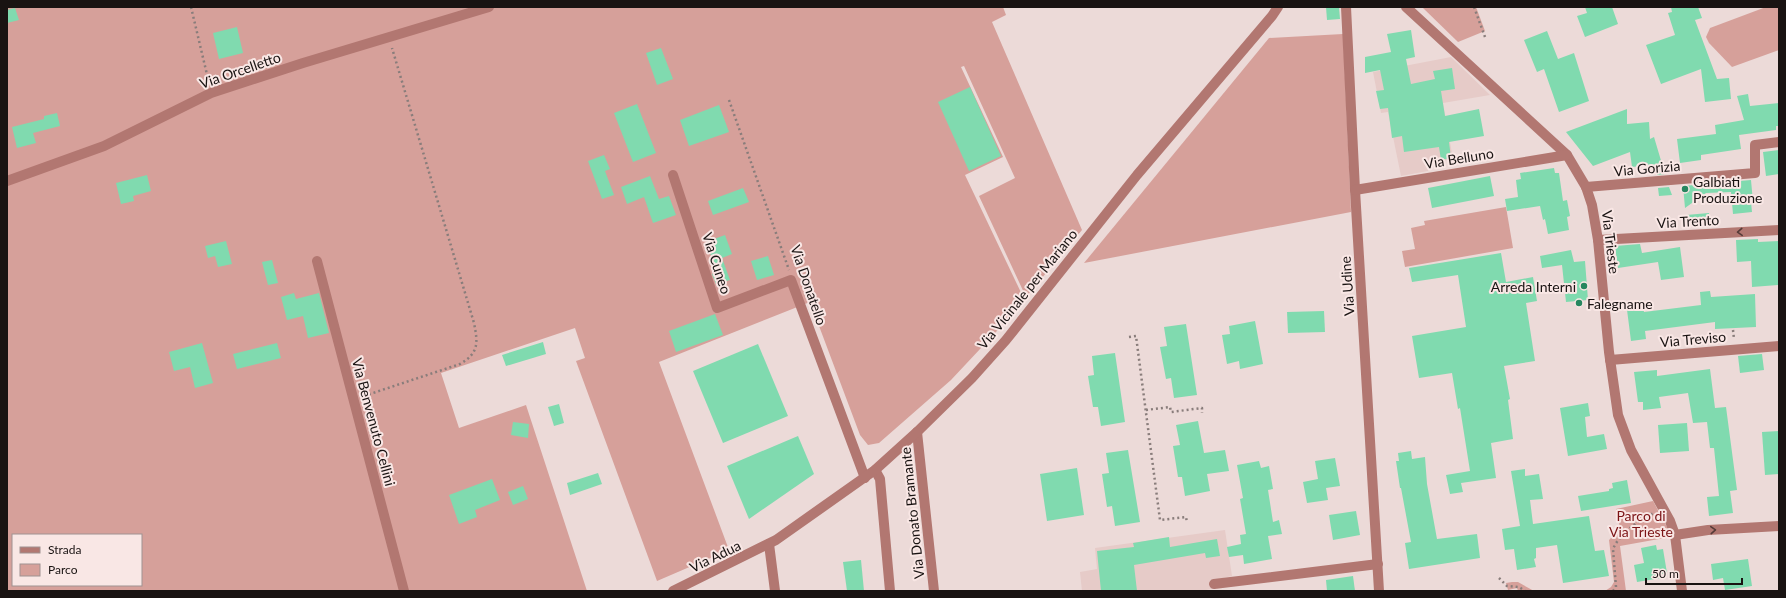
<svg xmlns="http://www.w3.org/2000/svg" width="1786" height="598" viewBox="0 0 1786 598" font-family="Lato,sans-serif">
<rect width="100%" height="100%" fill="#ecdad8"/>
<g fill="#e6cbc8">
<polygon points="1451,57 1490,95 1443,103 1453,159 1433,163 1428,171 1401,176 1388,112 1381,113 1373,72"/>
<polygon points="1225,530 1232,576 1210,581 1212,589 1201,591 1082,591 1080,572 1097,569 1095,548"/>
</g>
<g fill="#d6a09a" fill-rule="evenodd">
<path d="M7 7H1003L1006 15 992 22 1082 230 1026 297 979 196 1015 178 964 66 961 67 1003 157 965 175 1025 301 951 380 879 443 868 445 860 435 810 302 659 362 729 550 657 581 576 361 585 358 575 328 441 373 459 428 526 405 587 591H7ZM13 535H141V585H13Z"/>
<polygon points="1422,7 1476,7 1485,31 1458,42"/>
<polygon points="1766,7 1779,7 1779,50 1732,67 1709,43 1706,37 1710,28"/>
<polygon points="1343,34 1351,212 1084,263 1269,38"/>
<polygon points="1506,207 1513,248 1405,267 1402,251 1415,249 1411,228 1425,225 1424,221"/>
<polygon points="1653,501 1667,527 1670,537 1620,546 1626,591 1605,591 1611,587 1614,582 1609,540 1616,533 1621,532 1616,509"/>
<polygon points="1512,582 1518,582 1534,591 1518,591 1517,588 1508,590 1506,583"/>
</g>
<g fill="#80daaf">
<polygon points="1326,7 1339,7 1340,19 1327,20"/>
<polygon points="1585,7 1612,7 1618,24 1585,37 1577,16 1587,13"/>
<polygon points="1671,7 1698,7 1702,18 1695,20 1717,79 1729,78 1731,99 1705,102 1701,69 1661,84 1646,45 1675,35 1668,13 1672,12"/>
<polygon points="15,8 19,20 7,23 7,10"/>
<polygon points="237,27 243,53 219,59 213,33"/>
<polygon points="1411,30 1415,57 1406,59 1411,84 1435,79 1433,71 1452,68 1455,89 1441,91 1445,116 1479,109 1484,136 1449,142 1451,158 1441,160 1439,147 1404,152 1402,136 1392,138 1388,108 1380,109 1376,91 1384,90 1380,70 1365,73 1365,57 1391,52 1387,34"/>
<polygon points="1547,31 1558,59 1574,53 1589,101 1559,112 1544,69 1537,72 1524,40"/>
<polygon points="661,48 673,79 657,85 646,53"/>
<polygon points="970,87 1001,156 969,171 938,102"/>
<polygon points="1748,94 1750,106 1779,103 1779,126 1776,126 1776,130 1739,135 1741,149 1701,155 1701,160 1680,163 1677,139 1716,134 1715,125 1744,120 1737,96"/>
<polygon points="637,104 656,153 633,162 614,113"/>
<polygon points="719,105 729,132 689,146 680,120"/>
<polygon points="1627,109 1627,124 1649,122 1650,139 1654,137 1665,174 1657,175 1657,170 1652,170 1651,165 1632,167 1630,152 1593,166 1566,132"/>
<polygon points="57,113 60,126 33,133 36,143 17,148 12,127 44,119 44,116"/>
<polygon points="1779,150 1779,174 1766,176 1763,152"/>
<polygon points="604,155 610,169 605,171 614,195 602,199 588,161"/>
<polygon points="1554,168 1555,173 1559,173 1563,201 1567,200 1570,216 1567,217 1569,230 1548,234 1545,219 1543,220 1540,206 1507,211 1505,199 1518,197 1516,180 1521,179 1520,173"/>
<polygon points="147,175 151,191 133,196 134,201 121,204 116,183"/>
<polygon points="650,176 659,199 669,196 676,215 653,223 644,197 627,204 621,187"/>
<polygon points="1490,176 1494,196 1432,208 1428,188"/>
<polygon points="1751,180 1753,202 1751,202 1752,212 1733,214 1731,192 1706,193 1685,208 1683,186"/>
<polygon points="1669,187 1672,195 1659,196 1658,188"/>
<polygon points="743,188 749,202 713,215 708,201"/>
<polygon points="1709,213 1710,224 1688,226 1686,215"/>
<polygon points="725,235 732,254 722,258 730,280 716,284 712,274 717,272 706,242"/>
<polygon points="1758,239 1758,242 1779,241 1778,285 1752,287 1751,261 1737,262 1736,240"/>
<polygon points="226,241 232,264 218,267 215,256 208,258 205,246"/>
<polygon points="1640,244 1642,253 1680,247 1684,277 1661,280 1658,262 1618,268 1615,246"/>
<polygon points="1571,250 1574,262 1585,261 1588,300 1566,302 1562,265 1542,268 1540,256"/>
<polygon points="1501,253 1506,282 1533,277 1537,301 1526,303 1535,361 1504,366 1510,399 1508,400 1513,439 1491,443 1496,478 1461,483 1463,492 1450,494 1446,475 1470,471 1460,408 1458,409 1452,373 1419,378 1412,336 1466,327 1458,275 1412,282 1409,268"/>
<polygon points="768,256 774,275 757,280 751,261"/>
<polygon points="272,260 278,283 268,285 262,262"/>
<polygon points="1710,291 1711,297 1755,294 1756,327 1715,329 1715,322 1645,331 1646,339 1631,341 1626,302 1642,300 1644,312 1701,305 1700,292"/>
<polygon points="294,293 296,299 319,293 329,333 308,338 303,316 287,320 281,297"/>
<polygon points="1324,311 1325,332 1288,333 1287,312"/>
<polygon points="715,314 723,335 676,352 669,331"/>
<polygon points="1255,321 1263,364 1240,369 1239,361 1227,364 1222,335 1230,334 1229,326"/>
<polygon points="1186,324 1197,395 1174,398 1171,378 1166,379 1160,347 1167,346 1164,327"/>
<polygon points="543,342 546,354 506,366 502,355"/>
<polygon points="202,343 213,383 195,388 190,367 174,371 169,352"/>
<polygon points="277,343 281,358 237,369 233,354"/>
<polygon points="758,344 788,416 723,443 693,371"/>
<polygon points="1115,353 1125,422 1101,426 1098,407 1093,407 1088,376 1094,375 1092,356"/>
<polygon points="1762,354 1764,370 1740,373 1738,356"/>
<polygon points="1710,369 1715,408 1726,407 1737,490 1730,491 1733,513 1709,516 1707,497 1719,496 1714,448 1710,448 1707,422 1693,423 1688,393 1659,397 1661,408 1643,410 1643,402 1638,402 1634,372 1657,370 1657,376"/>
<polygon points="1588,403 1590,416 1585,417 1587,437 1604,434 1607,449 1568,456 1560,408"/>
<polygon points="559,404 564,423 554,426 548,407"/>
<polygon points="1198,421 1204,453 1225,450 1229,471 1207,474 1210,491 1185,496 1182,477 1178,477 1173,446 1180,445 1176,425"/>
<polygon points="513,422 529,424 528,438 511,435"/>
<polygon points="1687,423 1689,451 1660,453 1658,425"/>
<polygon points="1779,431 1779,474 1765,475 1762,432"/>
<polygon points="798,436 814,474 749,519 727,466"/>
<polygon points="1128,450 1140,522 1115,526 1112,506 1107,507 1102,474 1109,473 1106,453"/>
<polygon points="1411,451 1412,459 1425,457 1427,484 1437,539 1477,534 1480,558 1409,569 1405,543 1411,542 1401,488 1400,488 1396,461 1399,461 1398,453"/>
<polygon points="1335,458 1340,486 1326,488 1328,500 1307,503 1303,482 1318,479 1315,461"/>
<polygon points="1259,461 1261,468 1269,466 1273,489 1268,490 1273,522 1279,520 1282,534 1268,536 1272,559 1244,564 1243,555 1229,557 1227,547 1241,544 1240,535 1246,534 1240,499 1243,498 1237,465"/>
<polygon points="1077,468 1084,515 1047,521 1040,474"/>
<polygon points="1525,469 1525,476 1539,474 1543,499 1530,500 1533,524 1589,516 1595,551 1604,550 1609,576 1563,583 1557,545 1536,548 1536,558 1534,559 1536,567 1517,570 1514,549 1505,550 1502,529 1520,526 1511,471"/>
<polygon points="598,473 602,484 570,495 567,483"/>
<polygon points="492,479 500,500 475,510 477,517 459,524 449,495"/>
<polygon points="1627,480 1631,503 1581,511 1578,496 1609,491 1609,489 1613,488 1612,483"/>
<polygon points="523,486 528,499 513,505 508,492"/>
<polygon points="1356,511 1360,535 1333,540 1329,515"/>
<polygon points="1169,537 1170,547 1217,539 1220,556 1206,558 1205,553 1134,565 1137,591 1101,591 1097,551 1134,547 1133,543"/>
<polygon points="1656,545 1657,550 1663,549 1667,573 1660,574 1661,578 1637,582 1634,565 1644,563 1641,548"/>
<polygon points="1748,559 1752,586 1725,590 1723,578 1713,580 1711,564"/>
<polygon points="861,560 864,591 847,591 843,562"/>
<polygon points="1353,576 1355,591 1327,591 1326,580"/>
</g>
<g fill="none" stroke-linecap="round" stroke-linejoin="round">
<g stroke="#897d7b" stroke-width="2.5" stroke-dasharray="2 3" stroke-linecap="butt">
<polyline points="191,7 209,83"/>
<polyline points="1474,7 1485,37"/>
<polyline points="729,100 789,270"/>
<polyline points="1733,330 1734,339"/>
<polyline points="1129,337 1136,336 1160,520 1186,517 1187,523"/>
<path d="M364 396 460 364C479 353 478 343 474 323L392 48"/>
<polyline points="1146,410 1170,407 1171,412 1202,408 1202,413"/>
<polyline points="1499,578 1507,586 1519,587 1525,591"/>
<path d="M1613 591 1616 587 1613 549C1620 533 1639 520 1654 513"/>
</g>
<g stroke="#b27771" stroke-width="10">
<polyline points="1346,7 1355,190 1379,591"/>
<polyline points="1406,7 1567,155 1586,187 1592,205 1598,240 1609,352 1618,415 1631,450 1670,521 1675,535 1682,591"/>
<polyline points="673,175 717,308 791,280 865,478"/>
<polyline points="7,181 104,146 211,93 303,63 489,7"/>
<polyline points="1586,187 1755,173 1755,145 1779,142"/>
<polyline points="1355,190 1567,155"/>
<polyline points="1598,240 1779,230"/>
<polyline points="317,261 404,591"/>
<polyline points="1610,360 1779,346"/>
<polyline points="917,432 934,591"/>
<polyline points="875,470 880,479 890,591"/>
<polyline points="1675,535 1708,530 1779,526"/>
<polyline points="769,544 775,591"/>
<polyline points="1214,584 1378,564"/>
<polyline points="673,591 776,540 875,470 917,432 972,378 1006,340 1137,175 1272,16 1278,7"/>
</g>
</g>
<defs><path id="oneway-chevron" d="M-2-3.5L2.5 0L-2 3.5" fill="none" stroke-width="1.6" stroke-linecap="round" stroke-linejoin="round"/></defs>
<g stroke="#563b38">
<use href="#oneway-chevron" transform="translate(1740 232) rotate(177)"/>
<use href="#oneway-chevron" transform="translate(1713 530) rotate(-4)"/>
</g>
<g fill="#26865f" stroke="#f9e7e5" stroke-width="1.5">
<circle cx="1685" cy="189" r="4"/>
<circle cx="1584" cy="286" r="4"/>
<circle cx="1579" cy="303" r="4"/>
</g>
<g text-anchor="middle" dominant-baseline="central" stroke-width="4" stroke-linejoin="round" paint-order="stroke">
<g font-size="14" fill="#191312" stroke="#f9e7e5">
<text transform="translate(240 70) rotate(-19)">Via Orcelletto</text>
<text transform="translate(1459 158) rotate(-9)">Via Belluno</text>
<text transform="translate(1647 168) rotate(-5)">Via Gorizia</text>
<text transform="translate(1688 221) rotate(-3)">Via Trento</text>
<text transform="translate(1611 242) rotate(83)">Via Trieste</text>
<text transform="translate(717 263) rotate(72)">Via Cuneo</text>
<text transform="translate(809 285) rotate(71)">Via Donatello</text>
<text transform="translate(1347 286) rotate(-94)">Via Udine</text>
<text transform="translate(1027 289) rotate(-51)">Via Vicinale per Mariano</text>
<text transform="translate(1693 339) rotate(-5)">Via Treviso</text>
<text transform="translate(374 422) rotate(75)">Via Benvenuto Cellini</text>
<text transform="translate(912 513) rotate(-96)">Via Donato Bramante</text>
<text transform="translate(715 556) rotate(-26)">Via Adua</text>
</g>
<g font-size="14" fill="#191312" stroke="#f9e7e5" text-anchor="start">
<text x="1693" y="181">Galbiati<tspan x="1693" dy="16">Produzione</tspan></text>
<text x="1576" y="286" text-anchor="end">Arreda Interni</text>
<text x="1587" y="303">Falegname</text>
</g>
<g font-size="14" fill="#7b1315" stroke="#f9e7e5">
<text x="1641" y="515">Parco di<tspan x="1641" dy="16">Via Trieste</tspan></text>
</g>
</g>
<rect width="1786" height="598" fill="none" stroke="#191312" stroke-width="16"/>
<rect x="12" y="534" width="130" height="52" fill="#f9e7e5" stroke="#9f9291"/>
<rect x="20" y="547" width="20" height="6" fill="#b27771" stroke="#9f9291"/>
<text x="48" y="554" font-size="12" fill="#191312">Strada</text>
<rect x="20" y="564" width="20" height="12" fill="#d6a09a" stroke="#9f9291"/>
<text x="48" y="574" font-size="12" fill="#191312">Parco</text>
<path d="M1646 578v6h96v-6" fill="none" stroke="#191312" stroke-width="2"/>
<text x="1652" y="578" font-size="12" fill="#191312" stroke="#f9e7e5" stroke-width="3" paint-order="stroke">50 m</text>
</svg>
